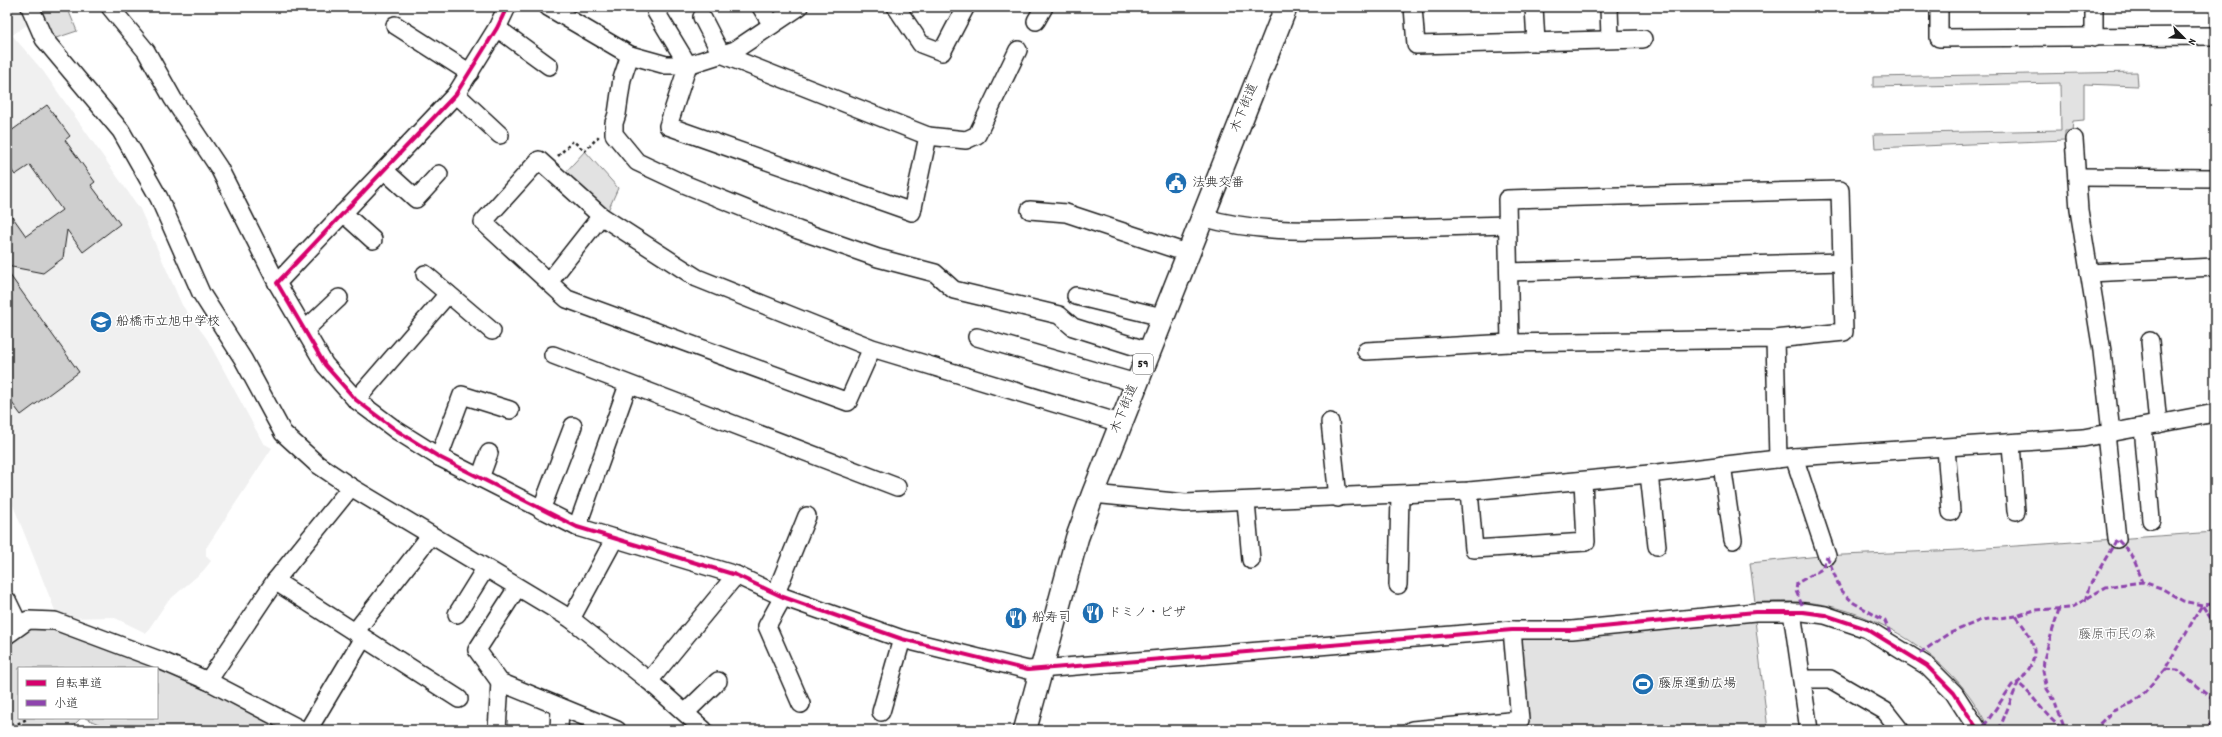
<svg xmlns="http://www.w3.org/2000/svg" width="2222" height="737" viewBox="0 0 2222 737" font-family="Dekko,'Klee One',sans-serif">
<rect width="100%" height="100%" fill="#fff"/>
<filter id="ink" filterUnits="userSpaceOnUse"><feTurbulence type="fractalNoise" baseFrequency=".025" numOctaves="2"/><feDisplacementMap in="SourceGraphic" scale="8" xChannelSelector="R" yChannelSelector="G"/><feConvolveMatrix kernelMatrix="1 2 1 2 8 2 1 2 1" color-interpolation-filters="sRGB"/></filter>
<g filter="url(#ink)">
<polygon fill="#f0f0f0" points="7,7 19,7 27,25 12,35 43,71 140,209 182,305 207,339 263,443 272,448 206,548 206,556 211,561 203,571 167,602 146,633 113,617 68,618 56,613 7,490"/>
<g fill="#e2e2e2" stroke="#7f7f7f">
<polygon points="35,7 67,7 77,31 53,39"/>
<polygon points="2137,72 2138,86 2084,84 2084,120 2073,121 2072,131 2065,131 2065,140 1875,148 1874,134 2061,130 2060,83 1873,87 1873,77"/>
<polygon points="585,151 618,188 606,215 563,175"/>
<path d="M2215 532V730H1989C1963 667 1890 618 1825 605 1802 600 1778 602 1755 602L1750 563 1820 556 1959 550Z"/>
<polygon points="1755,620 1768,730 1528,730 1519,638"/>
<polygon points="30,626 50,626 160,667 289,730 112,730 85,718 157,718 157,668 19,668 19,718 81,718 69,730 7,730 7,644 12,638"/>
</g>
<g fill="#cecece" stroke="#1c1c1c">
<polygon points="47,105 70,136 65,140 95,182 91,185 120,224 83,252 67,230 63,258 43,273 7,266 7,209 26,236 62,210 30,165 15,175 7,164 7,134"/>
<polygon points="7,271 79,372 21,415 7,396"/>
</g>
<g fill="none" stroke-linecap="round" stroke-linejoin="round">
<g stroke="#1c1c1c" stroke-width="20">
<g id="minor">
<polyline points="30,7 44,39 121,131 159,198 201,293 243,359 283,433 317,464 351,487 571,619 649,681 704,730"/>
<polyline points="110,7 146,51 173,99 219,168 277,283 325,365 356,400 396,430 439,457 577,527 736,575 783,597 902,639 1028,670 1512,630 1572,630 1755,612 1803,612 1825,615 1867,629 1927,666 1954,693 1978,730"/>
<polyline points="548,7 630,55 666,65 688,65 735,50 799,7"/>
<polyline points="761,7 772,25"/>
<polyline points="896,7 921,44 942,52 965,8 963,7"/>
<polyline points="1413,7 1416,45 1643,39"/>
<polyline points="1534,7 1536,42"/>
<polyline points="1609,7 1610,39"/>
<polyline points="1939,7 1939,38 2215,36"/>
<polyline points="656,12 688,65 668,126 912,212 928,136 721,54 702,17"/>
<polyline points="1036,21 1044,7"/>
<polyline points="395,25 470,73"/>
<polyline points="497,28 549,66"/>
<polyline points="2094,38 2094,7"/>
<polyline points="630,55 622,79 617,114 614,123 614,134 637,162 684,184 798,230 878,258 935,273 954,290 1059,315 1073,327 1149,351"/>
<polyline points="456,94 500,135"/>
<polyline points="928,136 966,140 977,135 1018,50"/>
<polyline points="2074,139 2079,210 2102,351 2111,433"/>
<polyline points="384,170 416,199 439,174"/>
<polyline points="2077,177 2215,178"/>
<polyline points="1030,210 1066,213 1187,253"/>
<polyline points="343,213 373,240"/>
<path d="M1202 217C1256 233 1312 231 1368 229 1414 228 1461 226 1507 225"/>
<polyline points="1509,272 1842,262"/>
<polyline points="2089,273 2215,267"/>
<polyline points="425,274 492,331"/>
<polyline points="549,282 601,216"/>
<polyline points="277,283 456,94 497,28 507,7"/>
<polyline points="1076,296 1162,317"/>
<polyline points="305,330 339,298"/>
<polyline points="977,337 1136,383"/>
<polyline points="1775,339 1510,343 1507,199 1840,190 1844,332 1775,339 1778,459"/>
<polyline points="2150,341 2158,424"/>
<polyline points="872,348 848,402 567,299 483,222 539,160 601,216 697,278 872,348 1120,423"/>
<polyline points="1366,351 1510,343"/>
<polyline points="553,355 897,487"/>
<polyline points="356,400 448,294"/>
<polyline points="1330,422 1338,498"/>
<polyline points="2143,427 2151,520"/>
<polyline points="2106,434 2117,539"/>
<polyline points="2011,444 2016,511"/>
<polyline points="1946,448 1951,512"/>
<polyline points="439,457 462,395 510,410"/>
<polyline points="1794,457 1827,556"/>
<polyline points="1722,465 1733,540"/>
<polyline points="1649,474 1657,546"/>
<polyline points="480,478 489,453"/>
<polyline points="1469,491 1474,549 1586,542 1583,481"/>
<polyline points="1093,494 1185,503 1469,491 1649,474 1794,457 2083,438 2215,413"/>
<polyline points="1246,502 1251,560"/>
<polyline points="541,510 573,426"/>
<polyline points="577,527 628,385"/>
<polyline points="275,581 459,699"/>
<polyline points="1398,585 1400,495"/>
<polyline points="517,588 477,650 500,682 617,730"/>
<polyline points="776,593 807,516"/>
<polyline points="783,597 767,626 801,704"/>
<polyline points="7,600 19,625"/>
<polyline points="1792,612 1809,730"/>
<polyline points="457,614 485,569"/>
<polyline points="571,619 615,538"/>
<polyline points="355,632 430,536"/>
<polyline points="7,635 28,620 55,621 162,661 208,681 302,730"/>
<polyline points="1802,679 1830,679 1885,711 1900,730"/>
<polyline points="208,681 275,581 351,487"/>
<polyline points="649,681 736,575"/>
<polyline points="686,712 718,681"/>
<polyline points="881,712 902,639"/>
<polyline points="308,730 363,638"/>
<polyline points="497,730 500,682"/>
<polyline points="559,730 560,707"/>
<polyline points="1412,730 1520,720 1512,630"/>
</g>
</g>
<g stroke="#1c1c1c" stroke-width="25">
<polyline id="major" points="1025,730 1077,538 1093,494 1286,7"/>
</g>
<g stroke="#1c1c1c" stroke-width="2.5" stroke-dasharray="3 3" stroke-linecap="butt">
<polyline points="558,156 573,141 585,151 599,136"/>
<polyline points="7,729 27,719"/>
</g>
<use href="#minor" stroke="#fff" stroke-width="17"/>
<use href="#major" stroke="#fff" stroke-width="22"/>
<g stroke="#8e44ad" stroke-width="3" stroke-dasharray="6 3" stroke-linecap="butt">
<polyline points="1827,556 1841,591 1854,603 1885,621 1890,633"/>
<polyline points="2085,601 2089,587 2117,539 2132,555 2143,582"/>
<polyline points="1802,605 1796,591 1797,583 1822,569 1827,556"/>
<polyline points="2059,609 2044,659 2043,671 2047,689 2054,699 2065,730"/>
<polyline points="1920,653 1948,634 1981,620 2016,616 2035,610 2071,608 2106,587 2118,585 2143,582 2161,588 2183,601 2202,605 2215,604"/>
<polyline points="2165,669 2178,670 2212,698 2213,717 2209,730"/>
<path d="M1984 726 2012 685C2020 683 2022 679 2026 673 2043 651 2030 635 2016 616"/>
<path d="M1999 730 2018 683C2036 697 2046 719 2065 730"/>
<polyline points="2093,730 2113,711 2132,703 2142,695 2165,669 2202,605 2215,625"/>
</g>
<g stroke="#fff" stroke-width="6">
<polyline id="cycleway" points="507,7 497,28 456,94 277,283 325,365 356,400 396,430 439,457 577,527 736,575 783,597 902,639 1028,670 1512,630 1572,630 1755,612 1803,612 1825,615 1867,629 1927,666 1954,693 1978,730"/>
</g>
<use href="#cycleway" stroke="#d6006c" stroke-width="4"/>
</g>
</g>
<defs>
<g id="civic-disc" transform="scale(1.15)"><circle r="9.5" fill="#1f6fb2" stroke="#fff"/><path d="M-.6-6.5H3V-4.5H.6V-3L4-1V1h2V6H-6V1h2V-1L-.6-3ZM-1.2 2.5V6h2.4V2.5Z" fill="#fff"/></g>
<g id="school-disc" transform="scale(1.15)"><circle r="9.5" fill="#1f6fb2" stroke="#fff"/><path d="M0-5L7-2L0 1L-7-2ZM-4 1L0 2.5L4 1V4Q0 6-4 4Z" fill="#fff"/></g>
<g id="restaurant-disc" transform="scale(1.15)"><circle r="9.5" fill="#1f6fb2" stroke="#fff"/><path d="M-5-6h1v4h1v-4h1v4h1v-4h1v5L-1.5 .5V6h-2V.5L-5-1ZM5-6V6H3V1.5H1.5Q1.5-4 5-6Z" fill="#fff"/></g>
<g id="stadium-disc" transform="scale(1.15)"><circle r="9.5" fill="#1f6fb2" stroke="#fff"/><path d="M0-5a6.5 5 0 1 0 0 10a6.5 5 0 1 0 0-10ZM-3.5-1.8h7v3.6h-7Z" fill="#fff"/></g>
</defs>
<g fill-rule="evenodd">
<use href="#civic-disc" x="1176" y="183"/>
<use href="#school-disc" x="101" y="322"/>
<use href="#restaurant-disc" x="1093" y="613"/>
<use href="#restaurant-disc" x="1016" y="618"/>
<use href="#stadium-disc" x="1643" y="684"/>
</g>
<g text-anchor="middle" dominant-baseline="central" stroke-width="3" stroke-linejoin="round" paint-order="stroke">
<rect fill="#fff" stroke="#606060" stroke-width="1" x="1133" y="354" width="20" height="20" rx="3"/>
<g font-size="12" font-weight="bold" fill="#1c1c1c">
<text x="1143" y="364">59</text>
</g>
<g font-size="13" fill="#1c1c1c" stroke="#fff">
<text transform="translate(1245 108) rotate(-68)">木下街道</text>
<text transform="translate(1125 409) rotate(-68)">木下街道</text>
</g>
<g font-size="13" fill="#1c1c1c" stroke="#fff" text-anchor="start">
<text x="1192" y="183">法典交番</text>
<text x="116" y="322">船橋市立旭中学校</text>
<text x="1108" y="613">ドミノ・ピザ</text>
<text x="1032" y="618">船寿司</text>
<text x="1658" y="684">藤原運動広場</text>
</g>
<g font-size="13" fill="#575757" stroke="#fff">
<text x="2117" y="635">藤原市民の森</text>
</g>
</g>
<rect width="2222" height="737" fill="none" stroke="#fff" stroke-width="24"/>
<rect x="12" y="12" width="2198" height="713" fill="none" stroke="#1c1c1c" stroke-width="1.5" filter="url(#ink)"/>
<rect x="18" y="667" width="140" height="52" fill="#ffffff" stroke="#a4a4a4"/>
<rect x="26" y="680" width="20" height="6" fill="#d6006c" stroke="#a4a4a4"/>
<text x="54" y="687" font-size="12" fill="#1c1c1c">自転車道</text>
<rect x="26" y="700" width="20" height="6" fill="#8e44ad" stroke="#a4a4a4"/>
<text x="54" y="707" font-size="12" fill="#1c1c1c">小道</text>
<g transform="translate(2184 38) rotate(114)" stroke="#ffffff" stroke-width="3" paint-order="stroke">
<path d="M0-3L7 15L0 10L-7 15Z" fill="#1c1c1c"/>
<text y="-6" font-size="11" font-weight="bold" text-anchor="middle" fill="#1c1c1c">N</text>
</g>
</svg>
